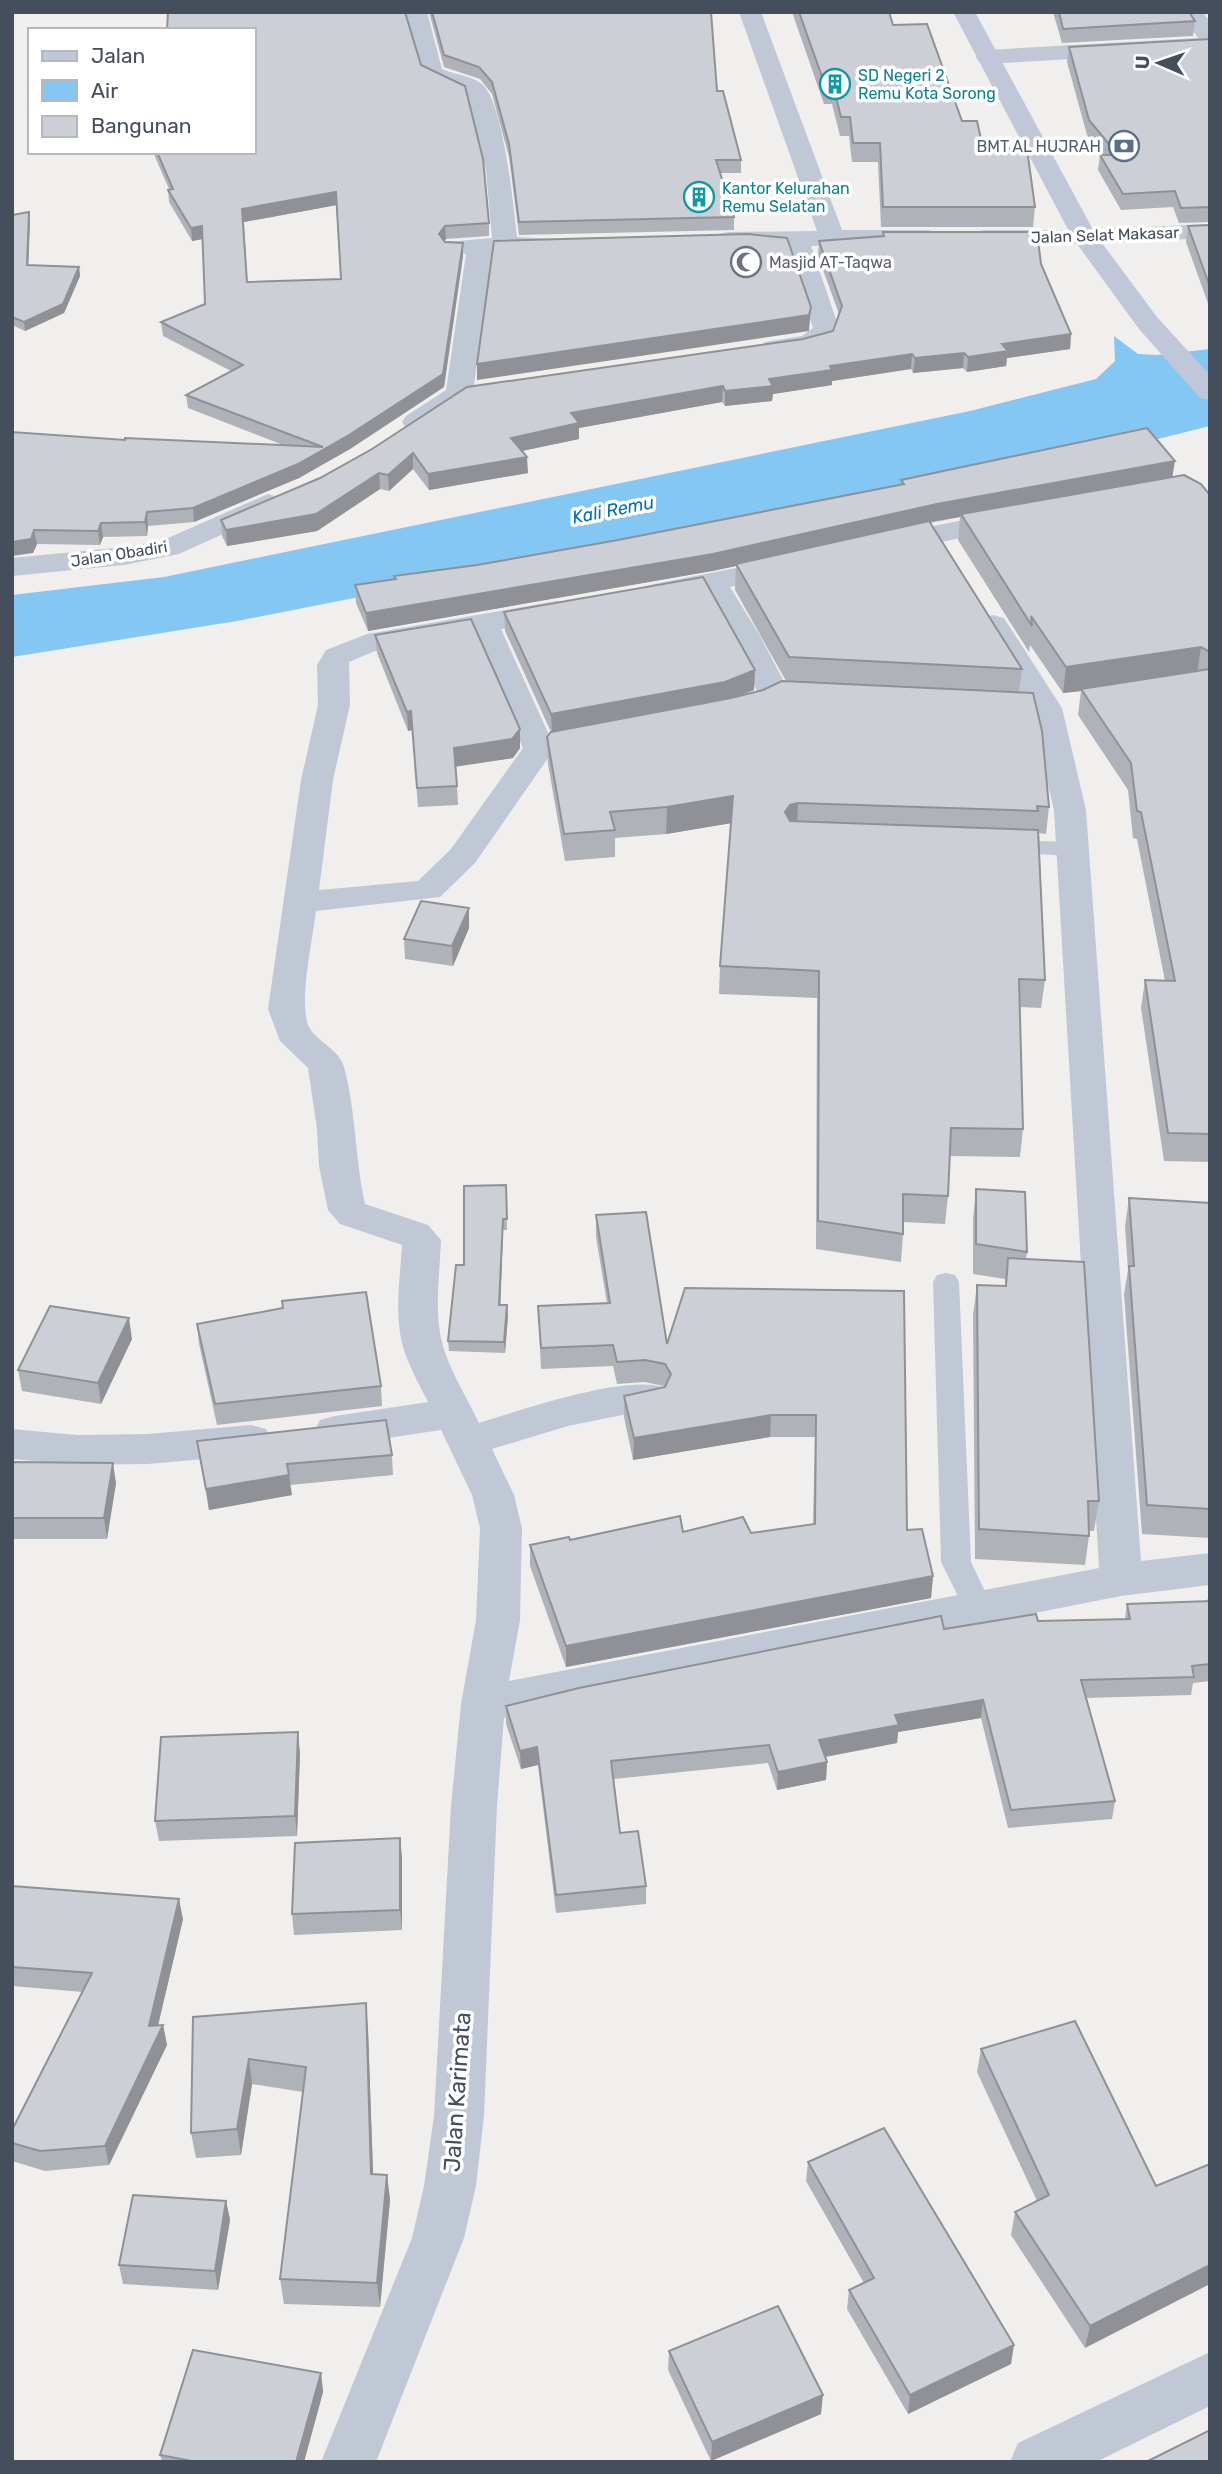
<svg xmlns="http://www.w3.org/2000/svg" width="1222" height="2474" viewBox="0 0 1222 2474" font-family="Rubik,sans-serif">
<rect width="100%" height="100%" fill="#f1efee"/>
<polygon fill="#84c7f2" points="1114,336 1138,354 1157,355 1210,349 1210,426 1150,441 237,621 12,657 12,595 164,577 970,411 1096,379 1115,361"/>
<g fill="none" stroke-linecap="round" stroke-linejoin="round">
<g fill="#c1c8d5" fill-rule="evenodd">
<polygon points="1005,840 1072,842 1080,844 1083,849 1080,854 1072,856 997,852 994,847 997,842"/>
<polygon points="946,1273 955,1275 959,1282 971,1562 993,1608 988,1616 978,1619 968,1616 941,1562 933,1282 937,1275"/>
</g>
<g fill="#c1c8d5" fill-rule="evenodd">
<path d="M405 12H427L442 69C455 75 472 75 483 85 503 103 514 207 517 237L555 239 559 244 555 249 492 253 473 393 469 399C450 411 429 433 406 428L402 422 406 416 446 390 466 254 446 252 442 247 446 242 492 238 486 171 468 96 424 77Z"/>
<path d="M739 12H761L842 230H928L937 232 940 237 937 242 928 244 811 246 839 328C827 352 790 360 765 354L761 348 765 342 802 336 813 328 786 246H729L720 244 717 239 720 234 729 232 817 231Z"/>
<polygon points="1181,12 1203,12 1210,22 1210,51 987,64 979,62 976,57 979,52 987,50 1198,38"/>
<polygon points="1210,224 1210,238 1084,244 984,244 975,242 972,237 975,232 984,230 1084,230"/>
<polygon points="268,494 278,497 282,503 278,509 179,554 124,565 12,576 12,558 124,547 161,541"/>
<polygon points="1010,511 1020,514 1024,520 1020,526 887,553 877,550 872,544 877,538 887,535"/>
<path d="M787 558 797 561 802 567 797 573 730 587 759 634 791 695C780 711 744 722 726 718L721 711 726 704 757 691 729 634 704 592 654 602 643 599 639 593 643 587 654 584Z"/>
<path d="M557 601 568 604 572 610 568 616 501 629 555 748 475 863 440 897 316 911C313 938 298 1004 309 1027 317 1042 339 1049 344 1067 356 1111 355 1159 365 1204L428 1225 441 1240C440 1270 435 1303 440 1333 445 1364 466 1395 479 1423 522 1410 622 1375 662 1387L668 1397 662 1407 568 1426 492 1449 514 1495 522 1528 520 1620 509 1681 1099 1568 1054 810 1030 708 978 624 982 618 993 615 1004 618 1062 708 1086 810 1141 1561 1210 1553V1585L1121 1596 504 1718 497 1806 484 2116 476 2186 464 2238 376 2462H321L412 2238 424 2186 434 2116 451 1806 461 1704 476 1620 480 1528 472 1495 441 1430 335 1446 320 1442 314 1431 320 1420 335 1416 428 1402C420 1386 411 1370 405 1353 393 1319 400 1280 402 1245L340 1224 328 1210 319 1166 317 1129 308 1068 280 1041 268 1009 301 780 318 705 317 665 326 650 367 634ZM473 634 523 748 451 849 418 881 319 890 333 780 350 705 349 662 375 651Z"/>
<polygon points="251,1425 266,1429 272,1440 266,1451 251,1455 148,1464 77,1465 12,1459 12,1429 77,1435 148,1434"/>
<polygon points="1210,2352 1210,2406 1096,2462 1010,2462 1018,2443"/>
</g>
<polygon fill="#c0c7d9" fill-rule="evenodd" points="953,12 975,12 1096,235 1157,317 1210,375 1210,400 1200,398 1139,329 1072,237"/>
</g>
<g fill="#b0b2b9" fill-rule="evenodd">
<polygon points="429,12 711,12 717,91 741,160 741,173 720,173 734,217 734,230 519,235 509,157 492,94 480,79 444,67"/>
<polygon points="792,12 889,12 893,25 962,121 983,148 1035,207 1033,227 881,227 878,162 852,162 849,136 840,136 832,104 824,104"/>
<polygon points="1053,12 1189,12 1195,21 1193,36 1062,43"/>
<polygon points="1210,39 1210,222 1179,223 1173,207 1121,210 1098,170 1100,155 1104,155 1087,135 1067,62 1069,47"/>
<path d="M421 65 489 223V236L446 239 445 241 463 243V256L444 387 350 449 299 478 194 522 148 526 147 536 103 537 100 545 37 544 33 553 12 432 125 440 283 445 188 408 186 395 231 371 163 336 161 322 205 304 202 239 192 241 169 202 168 190 169 189 153 152H254ZM336 205 341 279 247 282 244 222Z"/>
<polygon points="12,215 30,220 28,265 79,267 80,276 64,313 25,331 12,325"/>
<polygon points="1210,225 1210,309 1186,242 1188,226"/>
<polygon points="819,241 1041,264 1071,334 1070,349 1007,358 1006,366 967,372 963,368 913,373 911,369 832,381 832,385 773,394 772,401 725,406 722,402 579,428 579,439 522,451 528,473 429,490 413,469 389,491 380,489 317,531 227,546 222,536 221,520 320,478 833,331 839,314 818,256"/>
<polygon points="1172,477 1210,495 1210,1162 1164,1161 1141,1008 1145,980 1165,981 1137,839 1133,838 1128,790 1078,715 1081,691 1063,693 1030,645 1029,652 958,540 960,517 930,523 1022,669 1019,692 1049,807 1046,834 1039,833 1045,980 1041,1008 1020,1007 1023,1129 1020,1157 950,1156 948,1196 945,1224 903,1222 903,1234 901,1262 816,1249 817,998 719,994 720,966 731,823 666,834 615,838 615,857 565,861 548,764 547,737 551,732 505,631 504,612 755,670 754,690 736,697 763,690 786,681 735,590 736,566 712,571 368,631 356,603 355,585 394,579 394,576 477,565 618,540 900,485 901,480"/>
<polygon points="375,635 520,729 520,748 513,758 456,766 458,805 418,807 412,730 408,731 377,653"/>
<polygon points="469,908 469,928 453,966 405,959 404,939"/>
<polygon points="506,1185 507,1230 503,1230 500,1305 507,1305 508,1316 505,1353 449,1351 448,1341 464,1265"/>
<polygon points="976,1189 1027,1252 1026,1259 1099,1501 1094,1531 1089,1531 1089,1536 1085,1565 975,1559 973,1315 977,1285 1005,1286 1005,1279 973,1274 973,1219"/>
<polygon points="1129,1198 1210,1203 1210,1538 1142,1534 1124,1294 1128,1270 1125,1226"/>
<polygon points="596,1215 667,1344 904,1291 907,1530 933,1576 931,1598 566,1667 530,1566 530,1545 570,1540 683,1532 751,1533 813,1524 815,1437 770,1437 633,1460 624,1417 624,1396 665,1387 664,1386 644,1382 617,1384 613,1366 541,1369 538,1306 607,1303 596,1237"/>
<polygon points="197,1324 381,1386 382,1406 217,1425 199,1344"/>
<polygon points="132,1339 101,1404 22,1391 18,1370"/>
<polygon points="197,1441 392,1455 393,1475 290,1485 292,1495 209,1510"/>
<polygon points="12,1462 116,1483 107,1539 12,1539"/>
<polygon points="1209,1595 1210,1595 1210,1681 1193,1683 1191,1695 1086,1698 1115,1801 1112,1819 1008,1828 981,1718 898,1732 897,1743 826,1757 827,1762 826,1780 777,1790 768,1763 614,1779 620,1833 646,1886 646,1904 556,1913 538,1765 521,1769 506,1724 506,1706 944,1629 1038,1621 1125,1619 1127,1604 1207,1601"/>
<polygon points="300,1753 297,1836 159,1841 155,1821"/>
<polygon points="400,1838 402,1858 402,1930 294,1935 292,1914"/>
<polygon points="12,1886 183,1919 158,2026 163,2025 167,2045 109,2165 45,2171 12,2161 12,2130 83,1992 12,1986"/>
<polygon points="193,2017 368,2029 373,2174 387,2175 390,2200 380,2307 284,2304 280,2279 303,2092 252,2084 241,2155 196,2158 191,2133"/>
<polygon points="981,2049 1156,2186 1085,2348 1011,2235 1015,2212 1037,2201 977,2072"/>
<polygon points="808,2162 1011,2364 908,2414 847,2309 849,2290 864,2283 806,2181"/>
<polygon points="226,2201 230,2220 218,2290 123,2284 119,2265"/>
<polygon points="669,2351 821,2414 711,2461 668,2370"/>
<polygon points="321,2373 323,2392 304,2462 162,2462 160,2455"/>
</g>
<g fill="#909196">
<polygon points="336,192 337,205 244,222 242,209"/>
<polygon points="29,212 30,220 28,274 27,265"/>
<polygon points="202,226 203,239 192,241 191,228"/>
<polygon points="445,226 446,239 439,247 439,234"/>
<polygon points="463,243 463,256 444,387 350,449 299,478 194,522 193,508 349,435"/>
<polygon points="79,267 80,276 64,313 25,331 24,322"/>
<polygon points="811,307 809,331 477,380 477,364"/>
<polygon points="1071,334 1070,349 1007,358 1006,366 967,372 968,357 1002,344"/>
<polygon points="964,353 963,368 913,373 915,358"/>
<polygon points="912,354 911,369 832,381 832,385 773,394 772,401 725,406 725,391 769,379 830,366"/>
<polygon points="723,386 722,402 579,428 579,439 512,453 511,438 571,413"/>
<polygon points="413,453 413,469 389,491 388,475"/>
<polygon points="527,457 528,473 429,490 428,474"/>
<polygon points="1175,461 1172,479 961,514 960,517 935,521 737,566 736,564 736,566 712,571 368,631 366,613 937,504"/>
<polygon points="379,473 380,489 317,531 227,546 226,530"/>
<polygon points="147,512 148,526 147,536 145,522"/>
<polygon points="101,523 103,537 100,545 98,531"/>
<polygon points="34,530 37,544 33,553 12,556 12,542"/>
<polygon points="1201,647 1197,673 1081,689 1081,691 1063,693 1066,667"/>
<polygon points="755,670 754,690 724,701 552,733 551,714"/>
<polygon points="411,711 412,730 408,731 407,712"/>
<polygon points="520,729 520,748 513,758 454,767 454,748"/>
<polygon points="733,796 732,823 666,834 667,807"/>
<polygon points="798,803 797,830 785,812 790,805"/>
<polygon points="469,908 469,928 453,966 452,946"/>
<polygon points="503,1219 503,1230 500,1316 499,1305"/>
<polygon points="507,1305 508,1316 505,1353 504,1342"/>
<polygon points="129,1318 132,1339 101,1404 98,1383"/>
<polygon points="771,1415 770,1437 633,1460 634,1438"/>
<polygon points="113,1463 116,1483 107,1539 104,1518"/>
<polygon points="289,1475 292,1495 209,1510 206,1489"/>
<polygon points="933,1576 931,1598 566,1667 566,1646"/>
<polygon points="983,1700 981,1718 898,1732 897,1743 818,1758 819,1740 895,1715"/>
<polygon points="298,1732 300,1753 297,1836 295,1816"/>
<polygon points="537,1747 538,1765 521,1769 520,1751"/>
<polygon points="827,1762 826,1780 777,1790 778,1772"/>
<polygon points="400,1838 402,1858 402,1930 400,1910"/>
<polygon points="179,1899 183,1919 153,2046 149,2026"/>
<polygon points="366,2003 368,2029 374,2199 371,2174"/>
<polygon points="163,2025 167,2045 109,2165 105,2146"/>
<polygon points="249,2059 252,2084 241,2155 237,2129"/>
<polygon points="387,2175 390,2200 380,2307 377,2283"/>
<polygon points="226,2201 230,2220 218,2290 215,2271"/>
<polygon points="1210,2265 1210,2284 1085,2348 1090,2326"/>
<polygon points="1014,2345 1011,2364 908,2414 910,2395"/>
<polygon points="321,2373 323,2392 304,2462 296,2462"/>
<polygon points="823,2395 821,2414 711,2461 712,2442"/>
</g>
<g fill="#cdcfd7" stroke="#909196" stroke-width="2" fill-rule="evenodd">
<path d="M168 12H405L421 65 465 86 483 159 489 223 445 226 439 234 445 242 463 243 443 374 349 435 298 464 193 508 147 512 145 522 101 523 98 531 34 530 31 539 12 542V432L125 440V438L323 447 186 395 243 365 161 322 205 304 202 226 191 228 168 190 173 189 157 152H254V30H167ZM336 192 341 279 247 282 242 209Z"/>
<polygon points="432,12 711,12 717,91 723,91 741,160 716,160 734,217 519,222 509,144 492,82 479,67 444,55"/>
<polygon points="799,12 889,12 893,25 927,24 962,121 977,121 983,148 1027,149 1035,207 883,207 880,143 853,143 850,117 841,117 833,85 825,85"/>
<polygon points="1059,12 1189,12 1195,21 1063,29"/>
<polygon points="1210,39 1210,207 1181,208 1175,191 1123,194 1100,155 1118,155 1089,120 1069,47"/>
<polygon points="29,212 27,265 79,267 63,304 24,322 12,317 12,215"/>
<polygon points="1210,225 1210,287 1188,226"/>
<polygon points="883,232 1037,232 1041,264 1071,334 1002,344 1008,351 968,357 964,353 915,358 912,354 830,366 832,370 769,379 773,386 725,391 723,386 571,413 579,423 511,438 527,457 428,474 413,453 388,475 379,473 316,514 226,530 221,520 320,478 372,449 467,387 803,339 833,331 842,306 819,241 884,236"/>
<polygon points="748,234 787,238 811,307 809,315 477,364 494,241"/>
<polygon points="1147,428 1175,461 937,504 713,554 366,613 355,585 396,579 394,576 477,565 618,540 904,484 901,480"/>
<polygon points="1184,475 1201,484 1210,495 1210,652 1201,647 1066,667 1031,616 1032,626 961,514"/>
<polygon points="929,521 1022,669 789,657 736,564"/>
<polygon points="703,577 755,670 725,682 551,714 504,612"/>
<polygon points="471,619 520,729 512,739 454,748 457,786 417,788 411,711 407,712 375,635"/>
<polygon points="1210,669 1210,1134 1168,1133 1145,980 1175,981 1141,812 1137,811 1131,763 1081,689"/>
<polygon points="782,681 1033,693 1042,731 1049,807 1037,806 1038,811 798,803 790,805 785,812 790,821 1038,830 1045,980 1019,979 1023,1129 951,1128 948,1196 903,1194 903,1234 818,1221 819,971 720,966 733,796 667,807 610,812 615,830 564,834 547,737 551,732 731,698 763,690"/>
<polygon points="421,901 469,908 452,946 404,939"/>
<polygon points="506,1185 507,1219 503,1219 499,1305 507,1305 504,1342 448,1341 456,1265 464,1265 464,1186"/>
<polygon points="976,1189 1025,1192 1027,1252 976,1244"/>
<polygon points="1129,1198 1210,1203 1210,1509 1147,1505 1129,1266 1134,1266"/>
<polygon points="646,1212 667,1344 685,1288 904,1291 907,1530 922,1529 933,1576 566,1646 530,1545 569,1537 570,1540 680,1516 683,1532 743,1517 751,1533 815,1524 816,1415 771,1415 634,1438 624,1396 665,1387 671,1374 665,1364 645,1360 617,1362 613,1345 541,1348 538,1306 610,1303 596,1215"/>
<polygon points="1008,1258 1084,1262 1099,1501 1088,1501 1089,1536 979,1529 977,1285 1006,1286"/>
<polygon points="366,1292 381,1386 215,1404 197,1324 283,1308 282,1301"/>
<polygon points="50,1306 129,1318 98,1383 18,1370"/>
<polygon points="386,1420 392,1455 287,1464 289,1475 206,1489 197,1441"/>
<polygon points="12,1462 113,1463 104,1518 12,1518"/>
<polygon points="1210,1601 1210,1664 1192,1666 1194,1677 1081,1680 1115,1801 1011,1810 983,1700 895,1715 899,1725 819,1740 827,1762 778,1772 769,1745 611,1761 620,1833 638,1831 646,1886 556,1895 537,1747 520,1751 506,1706 579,1688 941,1616 944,1629 1036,1614 1038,1621 1130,1619 1127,1604"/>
<polygon points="298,1732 295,1816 155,1821 161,1737"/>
<polygon points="400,1838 400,1910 292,1914 295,1843"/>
<polygon points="12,1886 179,1899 149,2026 163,2025 105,2146 40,2151 12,2143 12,2130 92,1973 12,1967"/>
<polygon points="366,2003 371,2174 387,2175 377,2283 280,2279 306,2067 249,2059 237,2129 191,2133 193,2017"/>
<polygon points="1075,2021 1156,2186 1210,2164 1210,2265 1090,2326 1015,2212 1049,2195 981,2049"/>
<polygon points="884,2128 1014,2345 910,2395 849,2290 874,2278 808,2162"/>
<polygon points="133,2195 226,2201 215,2271 119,2265"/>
<polygon points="778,2306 823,2395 712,2442 669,2351"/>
<polygon points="193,2350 321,2373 296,2462 197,2462 160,2455"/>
<polygon points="1210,2430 1210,2462 1146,2462"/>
</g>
<defs>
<g id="building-ring" transform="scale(1.575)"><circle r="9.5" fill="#fff" stroke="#0f9aa8" stroke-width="1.5"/><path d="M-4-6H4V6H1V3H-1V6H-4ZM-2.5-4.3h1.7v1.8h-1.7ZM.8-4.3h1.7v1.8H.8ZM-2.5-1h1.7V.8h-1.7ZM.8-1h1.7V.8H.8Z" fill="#0f9aa8"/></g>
<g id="bank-ring" transform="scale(1.575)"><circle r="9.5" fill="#fff" stroke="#5c6f8a" stroke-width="1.5"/><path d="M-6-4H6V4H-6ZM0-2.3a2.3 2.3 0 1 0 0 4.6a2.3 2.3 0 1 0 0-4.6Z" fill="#5c6f8a"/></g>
<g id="mosque-ring" transform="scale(1.575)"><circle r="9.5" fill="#fff" stroke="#6b7280" stroke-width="1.5"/><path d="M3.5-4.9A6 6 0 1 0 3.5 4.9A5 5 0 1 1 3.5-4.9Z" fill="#6b7280"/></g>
</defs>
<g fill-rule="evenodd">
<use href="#building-ring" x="835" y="84"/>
<use href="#bank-ring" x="1124" y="146"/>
<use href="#building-ring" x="699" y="197"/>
<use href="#mosque-ring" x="746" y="262"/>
</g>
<g text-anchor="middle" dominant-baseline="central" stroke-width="7" stroke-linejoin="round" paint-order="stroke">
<g font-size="16" fill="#0d838f" stroke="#fff" text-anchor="start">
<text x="858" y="75">SD Negeri 2<tspan x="858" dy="18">Remu Kota Sorong</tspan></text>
<text x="722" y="188">Kantor Kelurahan<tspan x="722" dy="18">Remu Selatan</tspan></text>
</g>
<g font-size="16" fill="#4e5e75" stroke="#fff" text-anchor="end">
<text x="1101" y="146">BMT AL HUJRAH</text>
</g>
<g font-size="16" fill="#454e5d" stroke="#fff">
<text transform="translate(1105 235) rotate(-2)">Jalan Selat Makasar</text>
<text transform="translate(119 554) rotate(-9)">Jalan Obadiri</text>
</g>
<g font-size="16" fill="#5b616d" stroke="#fff" text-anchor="start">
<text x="769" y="262">Masjid AT-Taqwa</text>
</g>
<g font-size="18" font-style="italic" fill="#026fb3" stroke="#fff">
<text transform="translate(613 510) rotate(-11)">Kali Remu</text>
</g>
<g font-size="23" fill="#454e5d" stroke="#fff">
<text transform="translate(457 2092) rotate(-86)">Jalan Karimata</text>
</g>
</g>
<rect width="1222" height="2474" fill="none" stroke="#454e5d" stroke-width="28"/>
<rect x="28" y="28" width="228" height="126" fill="#ffffff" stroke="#b5b8be" stroke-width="2"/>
<rect x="42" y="51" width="35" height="10" fill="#c0c7d9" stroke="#b5b8be" stroke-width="2"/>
<text x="91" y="63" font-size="21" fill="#454e5d">Jalan</text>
<rect x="42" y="80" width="35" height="21" fill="#84c7f2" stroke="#b5b8be" stroke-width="2"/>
<text x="91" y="98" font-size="21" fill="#454e5d">Air</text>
<rect x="42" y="116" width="35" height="21" fill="#cdcfd7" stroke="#b5b8be" stroke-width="2"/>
<text x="91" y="133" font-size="21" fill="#454e5d">Bangunan</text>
<g transform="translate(1159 63) rotate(272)" stroke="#ffffff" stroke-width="5" paint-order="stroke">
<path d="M0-5L12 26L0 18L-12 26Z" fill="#454e5d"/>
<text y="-10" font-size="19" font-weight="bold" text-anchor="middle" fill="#454e5d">U</text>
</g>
</svg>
